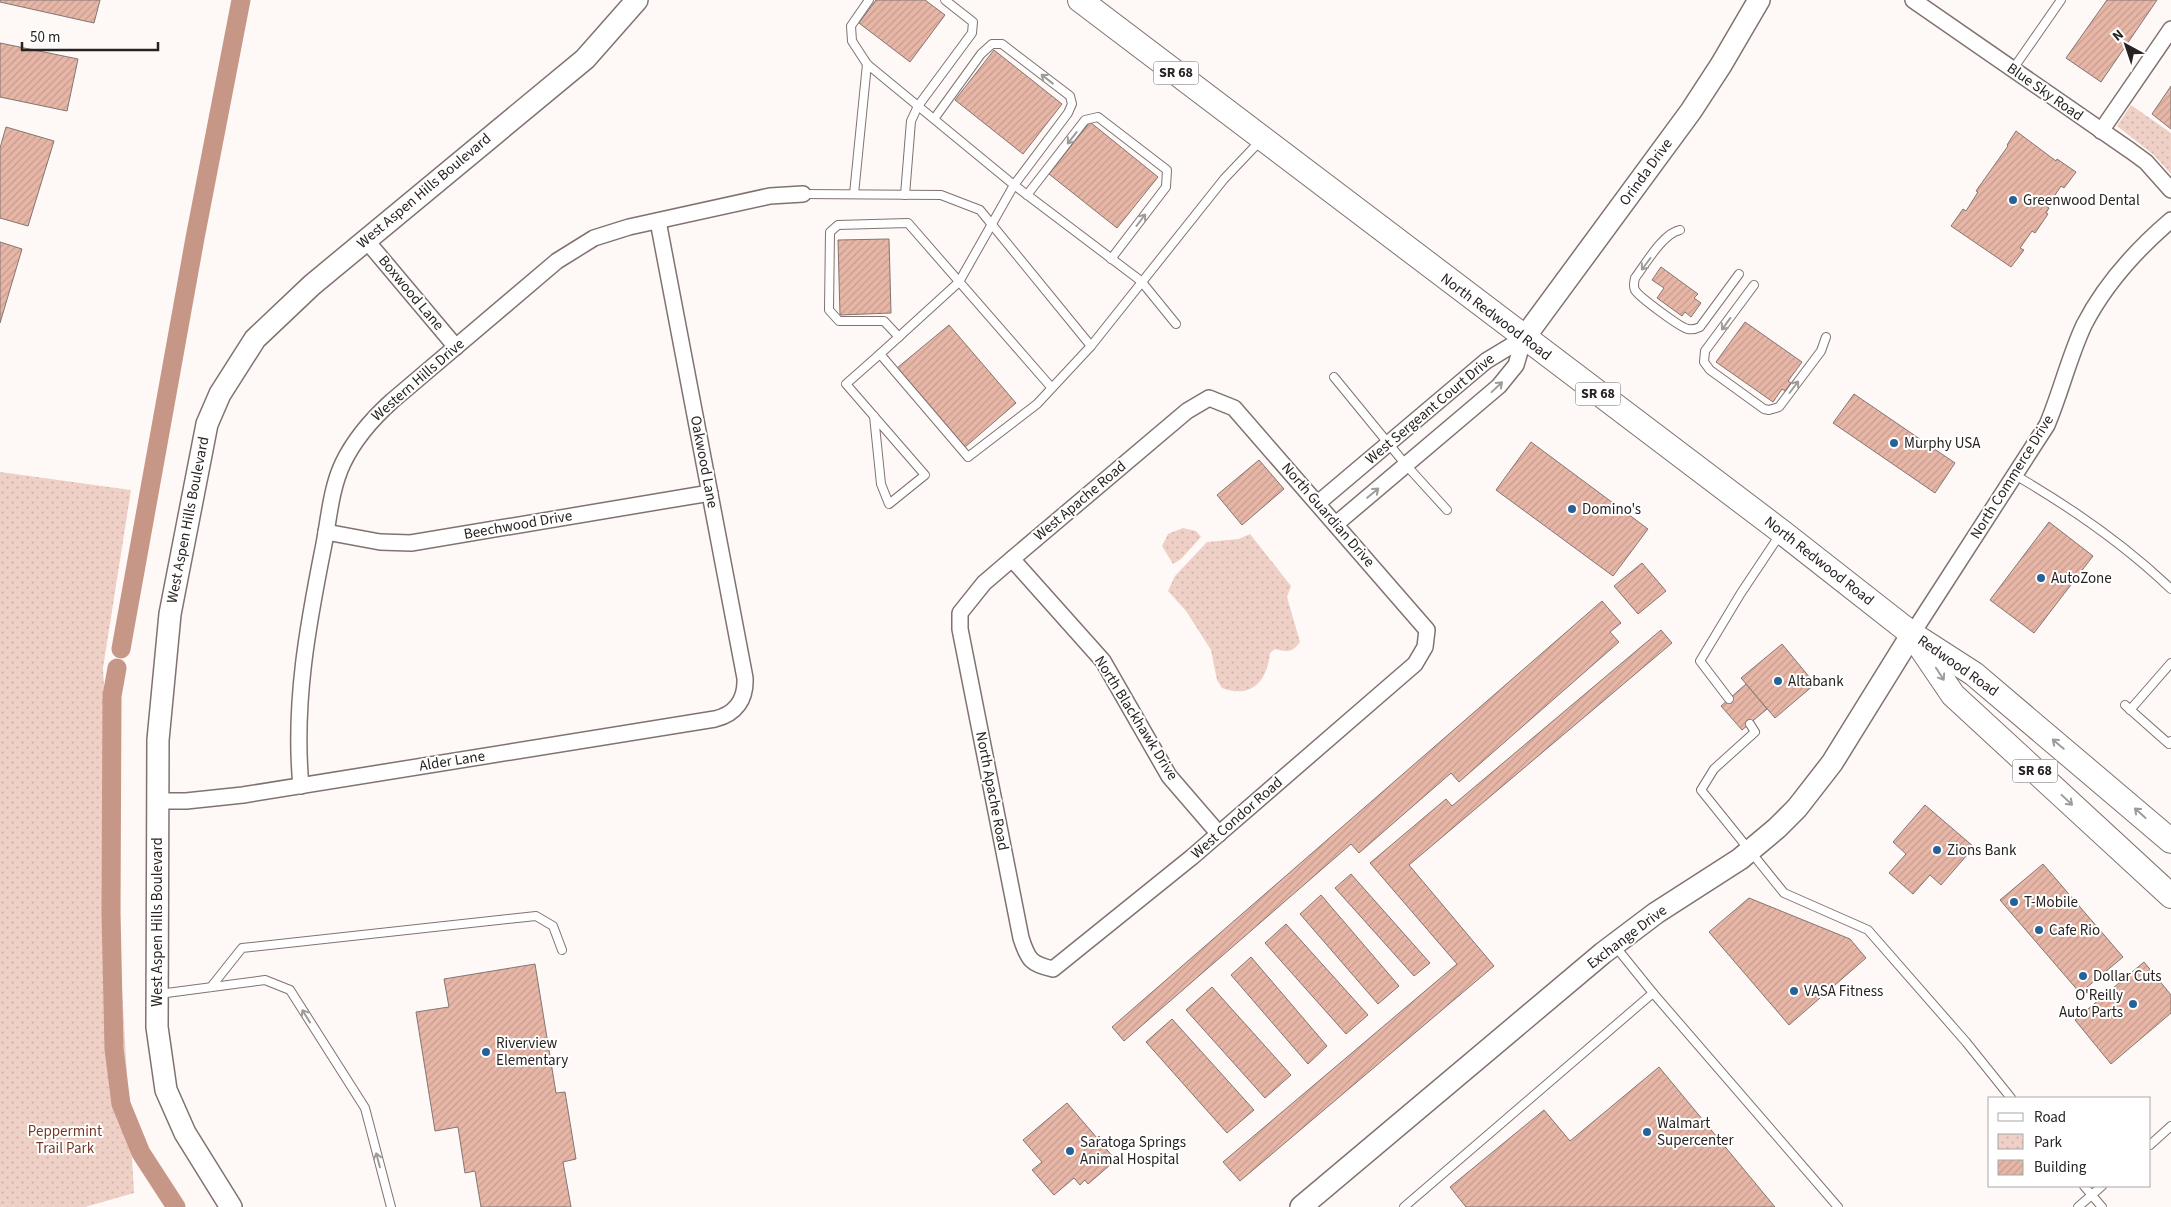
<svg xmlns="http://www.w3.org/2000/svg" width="2171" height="1207" viewBox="0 0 2171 1207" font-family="'Source Sans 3',sans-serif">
<defs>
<pattern id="park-dots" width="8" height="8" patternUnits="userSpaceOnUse" patternTransform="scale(1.25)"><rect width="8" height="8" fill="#efd0c6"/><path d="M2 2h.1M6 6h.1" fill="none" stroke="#cdb2aa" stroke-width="1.8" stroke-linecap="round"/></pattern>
<pattern id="building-hatch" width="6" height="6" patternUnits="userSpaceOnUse" patternTransform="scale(1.25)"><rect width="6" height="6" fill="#e7b6a6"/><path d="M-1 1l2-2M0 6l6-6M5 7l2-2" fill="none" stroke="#c69c8f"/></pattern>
</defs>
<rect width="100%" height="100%" fill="#fef8f6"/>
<g fill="url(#park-dots)">
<polygon points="2131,105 2171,133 2171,174 2154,155 2117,126"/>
<polygon points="0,472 131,490 103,668 134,1193 85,1207 0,1207"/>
<polygon points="1183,528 1196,531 1201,537 1181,559 1173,564 1162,546 1168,534"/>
<path d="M1250 534 1291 586 1287 597 1300 642C1293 653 1286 652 1275 649L1270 653C1267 682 1251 699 1222 688L1217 680 1211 650 1186 611 1168 591 1175 576 1207 542 1239 539Z"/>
</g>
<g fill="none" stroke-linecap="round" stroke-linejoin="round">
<g stroke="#c69787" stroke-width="19">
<polyline points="121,649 195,238 241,0"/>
<polyline points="117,668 112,696 111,912 114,1049 121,1104 141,1153 176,1207"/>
</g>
</g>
<g fill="url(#building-hatch)" stroke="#837672">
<polygon points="0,0 100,0 94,23 0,2"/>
<polygon points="876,0 925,0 945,15 910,62 859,23"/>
<polygon points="2107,0 2157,0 2101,82 2066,58"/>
<polygon points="0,43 78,59 67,111 0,97"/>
<polygon points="994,50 1062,104 1023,154 955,100"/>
<polygon points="2171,86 2171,129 2152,114"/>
<polygon points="1090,122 1158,177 1117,228 1049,174"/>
<polygon points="6,127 54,141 28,226 0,218 0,148"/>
<polygon points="2016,131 2056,161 2057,159 2076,172 2064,188 2061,186 2047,207 2049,208 2046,213 2048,214 2035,233 2032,231 2020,248 2024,250 2011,267 1951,226 1963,209 1966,211 1978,192 1976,191 2008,146 2007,145"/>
<polygon points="889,239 891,313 840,315 838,240"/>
<polygon points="0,242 22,249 0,323"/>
<polygon points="1661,267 1698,294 1694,298 1701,303 1691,317 1685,312 1682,316 1657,298 1664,288 1652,280"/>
<polygon points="1745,322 1802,362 1788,381 1791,383 1785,391 1782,389 1773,402 1716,362"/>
<polygon points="949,325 1016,403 965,447 897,368"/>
<polygon points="1854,394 1955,463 1935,493 1833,423"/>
<polygon points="1531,442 1648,529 1613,576 1496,490"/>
<polygon points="1259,460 1284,489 1242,525 1217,495"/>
<polygon points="2049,522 2093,556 2034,633 1990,600"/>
<polygon points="1642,563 1666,591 1638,614 1614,586"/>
<polygon points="1602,601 1621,623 1610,632 1619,642 1459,782 1451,773 1359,853 1351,844 1124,1041 1112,1027"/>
<polygon points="1661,630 1672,643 1409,865 1494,966 1240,1181 1223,1162 1457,964 1370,863 1446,799 1452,806"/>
<polygon points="1782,644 1815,684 1775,718 1741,678"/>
<polygon points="1746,684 1767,709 1742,730 1721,706"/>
<polygon points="1925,805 1974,847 1941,885 1930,875 1913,894 1889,873 1906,854 1893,842"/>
<polygon points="2043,864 2123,957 2080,993 2000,900"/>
<polygon points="1351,874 1430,963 1414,976 1335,888"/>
<polygon points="1321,895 1399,986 1378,1004 1300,914"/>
<polygon points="1749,898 1850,939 1866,958 1789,1025 1709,932"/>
<polygon points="1286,924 1368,1015 1346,1034 1265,943"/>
<polygon points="1251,957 1327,1046 1308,1064 1231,975"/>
<polygon points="2144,962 2171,995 2171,1013 2111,1064 2075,1020"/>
<polygon points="535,964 556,1093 565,1092 576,1159 563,1162 571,1207 481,1207 475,1171 465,1173 458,1127 435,1131 416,1012 449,1007 444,979"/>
<polygon points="1212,987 1291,1075 1265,1098 1186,1010"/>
<polygon points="1172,1019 1254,1110 1227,1133 1146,1042"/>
<polygon points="1659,1067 1775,1207 1466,1207 1450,1187 1544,1110 1570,1141"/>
<polygon points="1067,1103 1097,1138 1099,1136 1105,1143 1103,1145 1113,1157 1107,1162 1110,1165 1088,1184 1085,1180 1080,1185 1074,1178 1054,1195 1032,1170 1042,1162 1023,1140"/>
</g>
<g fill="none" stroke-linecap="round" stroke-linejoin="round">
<g stroke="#80736f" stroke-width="10">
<g id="lane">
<polyline points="869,0 851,26 852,41 867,64 1014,185 1068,113 1072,104 1070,96 1002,44 992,44 981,54 934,119"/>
<polyline points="2013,69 2061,0"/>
<polyline points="803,194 941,195 980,210 1091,346 1224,179 1261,140"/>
<polyline points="854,194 867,64"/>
<polyline points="905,195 911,121 918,106 972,33 973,22 945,0"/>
<polyline points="1027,195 1085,120 1098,117 1167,170 1166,187 1111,259"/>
<path d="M1680 230C1663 233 1645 265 1635 278 1634 282 1633 286 1635 290 1639 297 1681 328 1688 329 1693 330 1696 329 1700 327L1739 274"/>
<polyline points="1754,285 1705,351 1704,362 1710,370 1764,409 1769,410 1779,407 1821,351 1826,337"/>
<polyline points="899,337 884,321 839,321 829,310 830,232 838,225 908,223 1051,387"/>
<polyline points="1091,346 1037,404 968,457 880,354 959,282 1014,185 1141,281 1176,324"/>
<polyline points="1334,377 1406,465 1447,510"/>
<polyline points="874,416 881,484 889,504 925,475 846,384 880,354"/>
<path d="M2015 475C2072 508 2124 544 2171 589"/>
<polyline points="1729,699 1700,661 1741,593 1781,533"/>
<polyline points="2125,705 2169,744 2171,741"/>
<polyline points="2130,710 2171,663"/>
<polyline points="1750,724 1755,732 1714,769 1701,790 1784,893 1868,930 1966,1042 2011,1098"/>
<polyline points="1615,946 1653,993"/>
<polyline points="211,987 242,948 536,916 553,926 562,950"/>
<polyline points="159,994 265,980 290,990 365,1108 391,1207"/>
<polyline points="2150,1145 2171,1126"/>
<polyline points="2084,1186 2102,1207"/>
<polyline points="1404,1207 1653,993 1838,1207"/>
<polyline points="2078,1207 2102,1186"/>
</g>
</g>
<g stroke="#80736f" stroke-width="18">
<g id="street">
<polyline points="1913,0 2131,151 2146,162 2171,190"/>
<polyline points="2101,131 2171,29"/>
<polyline points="366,240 456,347"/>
<path d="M1209 398 1234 408 1427 630 1425 647 1415 664 1192 857 1053 969C1031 964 1028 960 1021 938L960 629V613L984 583 1012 559 1187 411Z"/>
<polyline points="1318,503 1486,361 1524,338"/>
<polyline points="1336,524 1499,386 1516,365 1524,338"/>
<polyline points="326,532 380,542 411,543 710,493"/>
<polyline points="1012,559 1103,661 1169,776 1219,834"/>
<path d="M1912 634 2047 425C2061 392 2069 357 2084 325 2105 284 2136 250 2171 220"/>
<path d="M301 786C293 704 308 624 324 544 329 518 331 488 343 463 355 438 372 419 392 401L557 261 594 238 629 227 770 196 803 194"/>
<path d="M158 801H186L243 795 715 719C736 714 746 699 745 678L658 221"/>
</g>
</g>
<g stroke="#80736f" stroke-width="24">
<g id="secondary">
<polyline points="1524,338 1691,111 1721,65 1759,0"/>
<polyline points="231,1207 185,1133 166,1090 157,1027 158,740 170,614 207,424 220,394 255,339 312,285 585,59 637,0"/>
<polyline points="1301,1207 1603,953 1656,913 1740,859 1777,828 1797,808 1832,763 1912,634"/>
</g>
</g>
<g stroke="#80736f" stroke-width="26">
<g id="primary">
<polyline points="1080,0 1782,532 1912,634 1974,674 2171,841"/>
<polyline points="1917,642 1953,695 2171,896"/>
</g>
</g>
<use href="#lane" stroke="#fff" stroke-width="8"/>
<use href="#street" stroke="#fff" stroke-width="15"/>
<use href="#secondary" stroke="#fff" stroke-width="21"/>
<use href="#primary" stroke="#fff" stroke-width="24"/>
</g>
<defs><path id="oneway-shaft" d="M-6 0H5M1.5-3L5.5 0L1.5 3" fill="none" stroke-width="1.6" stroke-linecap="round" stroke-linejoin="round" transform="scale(1.25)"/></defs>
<g stroke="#9e9c9b">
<use href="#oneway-shaft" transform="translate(1047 79) rotate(-142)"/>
<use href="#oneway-shaft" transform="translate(1072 138) rotate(128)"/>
<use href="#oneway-shaft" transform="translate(1141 220) rotate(-53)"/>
<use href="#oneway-shaft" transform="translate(1646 264) rotate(127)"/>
<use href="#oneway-shaft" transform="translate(1726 324) rotate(126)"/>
<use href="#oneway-shaft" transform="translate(1497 387) rotate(-43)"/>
<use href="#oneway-shaft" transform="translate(1794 387) rotate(-53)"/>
<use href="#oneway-shaft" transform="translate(1373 493) rotate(-40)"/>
<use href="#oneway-shaft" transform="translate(1940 674) rotate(57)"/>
<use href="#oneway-shaft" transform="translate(2058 744) rotate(-140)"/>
<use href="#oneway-shaft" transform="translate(2067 800) rotate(43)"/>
<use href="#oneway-shaft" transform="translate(2140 813) rotate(-138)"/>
<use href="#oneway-shaft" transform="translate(306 1016) rotate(-122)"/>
<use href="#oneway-shaft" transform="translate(378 1160) rotate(-105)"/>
</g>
<g fill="#256298" stroke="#fff" stroke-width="2">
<circle cx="2013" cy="200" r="5"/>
<circle cx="1894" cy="443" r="5"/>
<circle cx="1572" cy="509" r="5"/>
<circle cx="2041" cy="578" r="5"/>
<circle cx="1778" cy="681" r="5"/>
<circle cx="1937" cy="850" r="5"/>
<circle cx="2014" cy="902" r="5"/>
<circle cx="2039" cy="930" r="5"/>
<circle cx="2083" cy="976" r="5"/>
<circle cx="1794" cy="991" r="5"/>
<circle cx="2133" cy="1004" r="5"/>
<circle cx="486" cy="1052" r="5"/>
<circle cx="1647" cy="1132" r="5"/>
<circle cx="1070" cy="1151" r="5"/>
</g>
<g text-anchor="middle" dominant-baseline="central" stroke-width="4" stroke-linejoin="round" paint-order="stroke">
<g fill="#fff" stroke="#686564" stroke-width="1">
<rect x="1153.5" y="61.5" width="45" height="23" rx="4"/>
<rect x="1575.5" y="382.5" width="45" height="23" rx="4"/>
<rect x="2012.5" y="759.5" width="45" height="23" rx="4"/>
</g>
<g font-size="14" font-weight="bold" fill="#282321">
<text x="1176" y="73">SR 68</text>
<text x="1598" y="394">SR 68</text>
<text x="2035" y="771">SR 68</text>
</g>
<g font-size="15" fill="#282321" stroke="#fff">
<text transform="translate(2045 92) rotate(35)">Blue Sky Road</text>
<text transform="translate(1646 172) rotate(-54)">Orinda Drive</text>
<text transform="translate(424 191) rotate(-40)">West Aspen Hills Boulevard</text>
<text transform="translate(411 293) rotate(50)">Boxwood Lane</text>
<text transform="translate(1496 317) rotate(37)">North Redwood Road</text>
<text transform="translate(418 380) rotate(-41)">Western Hills Drive</text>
<text transform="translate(1430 409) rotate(-40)">West Sergeant Court Drive</text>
<text transform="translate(704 462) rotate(79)">Oakwood Lane</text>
<text transform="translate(2012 477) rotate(-58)">North Commerce Drive</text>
<text transform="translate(1080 501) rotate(-40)">West Apache Road</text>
<text transform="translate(1328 515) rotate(49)">North Guardian Drive</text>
<text transform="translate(188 520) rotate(-79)">West Aspen Hills Boulevard</text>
<text transform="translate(518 525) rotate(-10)">Beechwood Drive</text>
<text transform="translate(1819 561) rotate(38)">North Redwood Road</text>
<text transform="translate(1958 666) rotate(35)">Redwood Road</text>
<text transform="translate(1136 718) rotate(58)">North Blackhawk Drive</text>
<text transform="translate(452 761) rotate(-9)">Alder Lane</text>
<text transform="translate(992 791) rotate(79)">North Apache Road</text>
<text transform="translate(1237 818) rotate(-41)">West Condor Road</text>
<text transform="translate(157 922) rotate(-90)">West Aspen Hills Boulevard</text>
<text transform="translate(1627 937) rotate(-37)">Exchange Drive</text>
</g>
<g font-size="15" fill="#282321" stroke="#fff" text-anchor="start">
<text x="2023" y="200">Greenwood Dental</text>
<text x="1904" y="443">Murphy USA</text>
<text x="1582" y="509">Domino's</text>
<text x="2051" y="578">AutoZone</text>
<text x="1788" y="681">Altabank</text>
<text x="1947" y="850">Zions Bank</text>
<text x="2024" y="902">T-Mobile</text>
<text x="2049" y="930">Cafe Rio</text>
<text x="2093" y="976">Dollar Cuts</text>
<text x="1804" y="991">VASA Fitness</text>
<text x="2123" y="995" text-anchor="end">O'Reilly<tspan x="2123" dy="17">Auto Parts</tspan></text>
<text x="496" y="1043">Riverview<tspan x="496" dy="17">Elementary</tspan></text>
<text x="1657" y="1123">Walmart<tspan x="1657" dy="17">Supercenter</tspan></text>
<text x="1080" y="1142">Saratoga Springs<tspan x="1080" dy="17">Animal Hospital</tspan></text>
</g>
<g font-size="15" fill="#753824" stroke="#fff">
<text x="65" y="1131">Peppermint<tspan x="65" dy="17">Trail Park</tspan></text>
</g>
</g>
<rect x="1988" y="1097" width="162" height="90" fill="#ffffff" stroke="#a9a7a6"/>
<rect x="1998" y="1113" width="25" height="8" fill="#ffffff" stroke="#a9a7a6"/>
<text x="2034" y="1122" font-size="15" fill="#282321">Road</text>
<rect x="1998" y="1134" width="25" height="15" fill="url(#park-dots)" stroke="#a9a7a6"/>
<text x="2034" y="1147" font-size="15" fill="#282321">Park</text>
<rect x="1998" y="1160" width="25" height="15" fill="url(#building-hatch)" stroke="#a9a7a6"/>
<text x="2034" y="1172" font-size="15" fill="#282321">Building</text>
<g transform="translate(2126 45) rotate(320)" stroke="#ffffff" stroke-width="4" paint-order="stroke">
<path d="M0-4L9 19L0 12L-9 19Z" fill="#282321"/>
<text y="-8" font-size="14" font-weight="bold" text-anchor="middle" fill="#282321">N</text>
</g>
<path d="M22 42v8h136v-8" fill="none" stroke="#282321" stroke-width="2.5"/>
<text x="30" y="42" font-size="15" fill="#282321" stroke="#ffffff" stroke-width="4" paint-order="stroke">50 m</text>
</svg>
